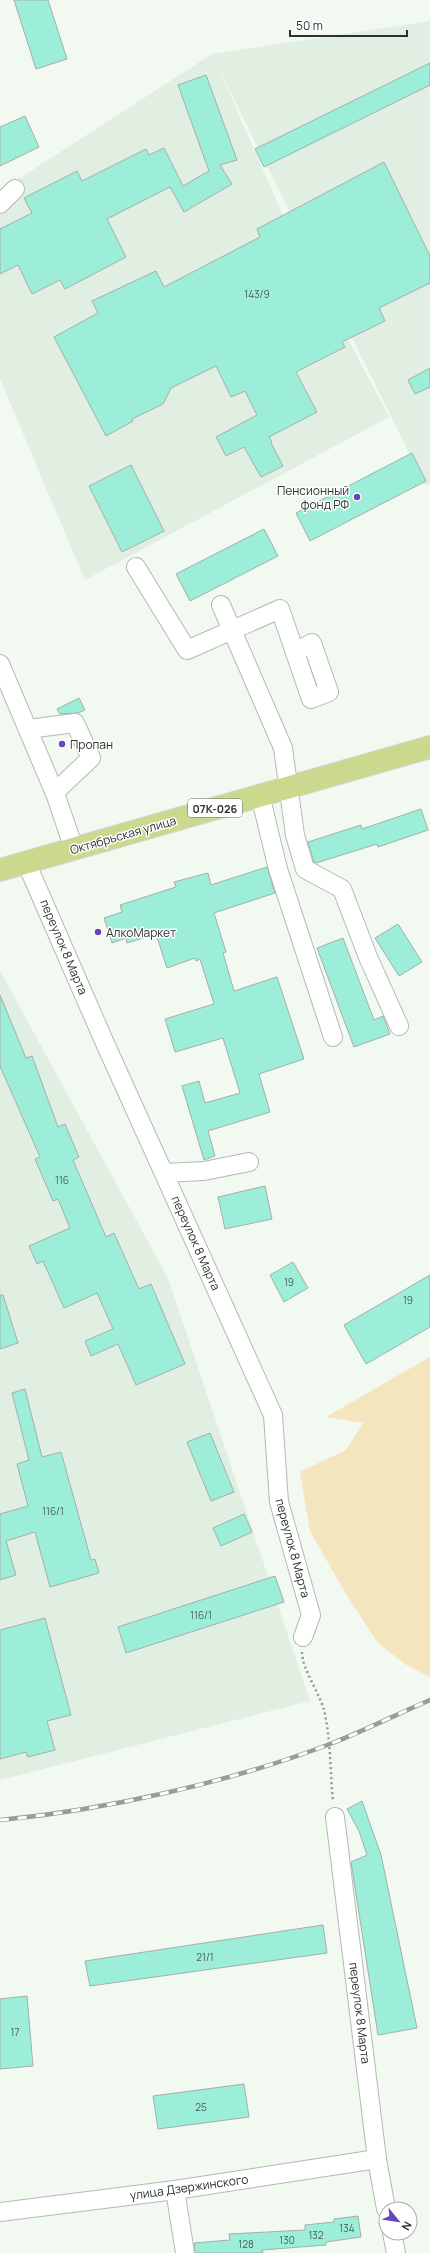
<svg xmlns="http://www.w3.org/2000/svg" width="430" height="2253" font-family="Manrope,sans-serif">
<style>
.built{fill:#e1efe2}
.green{fill:#f4e5bf}
.building{fill:#9ceed9;stroke:#a3afab}
.lines{fill:none;stroke-linecap:round;stroke-linejoin:round}
.minor-casing{stroke:#b2bab2;stroke-width:20}
.major-casing{stroke:#d5d6d5;stroke-width:24}
.path{stroke:#929892;stroke-width:2.5;stroke-dasharray:2 3;stroke-linecap:butt}
.minor{stroke:#fff;stroke-width:18}
.major{stroke:#cbd98e;stroke-width:22}
.rail-casing{stroke:#979d97;stroke-width:4.5}
.rail{stroke:#fff;stroke-width:3;stroke-dasharray:9;stroke-linecap:butt}
.poi-dot{fill:#6845bd;stroke:#fff;stroke-width:1.5}
.labels{text-anchor:middle;dominant-baseline:central;stroke-width:3;stroke-linejoin:round;paint-order:stroke}
.number-label{font-size:10px;fill:#496059}
.shield{fill:#fff;stroke:#6c6f6d;stroke-width:1}
.shield-label{font-size:11px;font-weight:bold;fill:#2d312e}
.poi-label{font-size:12px;fill:#2d312e;stroke:#fff;text-anchor:start}
.street-label{font-size:12px;fill:#2d312e;stroke:#fff}
</style>
<rect width="100%" height="100%" fill="#f1f9f1"/>
<!-- built -->
<g class="built">
<path d="M430,21V483L425,485L217,65L285,220L389,417L85,580L0,379V191L212,54Z"/>
<path d="M0,971L168,1278L310,1701L0,1780Z"/>
</g>
<!-- green -->
<path class="green" d="M430,1357V1677L405,1664L378,1643L346,1594L310,1531L300,1472L346,1450L363,1423L326,1417Z"/>
<!-- building -->
<g class="building">
<path d="M14,0H48L67,59L36,69Z"/>
<path d="M430,63V85L264,167L255,149Z"/>
<path d="M206,75L237,160L220,165L232,184L184,212L170,187L107,219L126,257L65,289L60,280L32,294L18,265L0,274V229L32,213L24,198L77,171L82,181L146,149L149,155L164,148L183,186L209,171L178,85Z"/>
<path d="M25,116L39,147L0,166V127Z"/>
<path d="M384,162L430,256V283L379,308L385,321L342,342L345,347L296,372L317,412L269,437L272,442L271,443L283,466L261,477L244,447L226,456L216,437L257,415L245,391L231,397L216,366L171,388L163,404L132,419L133,421L106,436L54,337L98,313L92,301L156,271L164,287L260,237L257,229Z"/>
<path d="M430,368V387L415,394L408,380Z"/>
<path d="M412,453L426,481L310,541L296,513Z"/>
<path d="M131,465L164,531L122,552L89,486Z"/>
<path d="M264,529L278,556L190,601L176,574Z"/>
<path d="M79,698L85,710L78,713L60,714L57,709Z"/>
<path d="M421,809L428,830L378,847L377,844L316,863L314,862L308,842L361,825L362,829Z"/>
<path d="M267,867L275,893L214,913L226,952L223,953L234,991L277,977L304,1059L259,1074L270,1112L208,1131L215,1156L204,1160L182,1086L199,1081L205,1103L240,1093L223,1038L175,1052L165,1019L214,1004L200,959L196,961L195,958L167,968L156,934L127,943L126,938L112,943L104,918L122,912L120,905L176,887L174,882L208,873L211,885Z"/>
<path d="M398,924L422,962L399,976L375,938Z"/>
<path d="M343,938L374,1020L383,1016L390,1034L354,1047L317,948Z"/>
<path d="M0,995L26,1058L32,1056L58,1127L65,1124L79,1157L73,1160L106,1237L114,1233L139,1289L151,1284L185,1364L136,1385L118,1344L91,1356L85,1341L113,1329L97,1293L64,1308L43,1261L37,1264L29,1246L70,1228L58,1199L53,1201L35,1159L40,1157L0,1066Z"/>
<path d="M265,1186L272,1219L225,1229L218,1197Z"/>
<path d="M293,1262L308,1288L284,1302L270,1275Z"/>
<path d="M430,1275V1327L366,1364L344,1325Z"/>
<path d="M0,1295H3L18,1343L0,1349Z"/>
<path d="M25,1389L42,1457L61,1452L91,1560L95,1559L99,1573L50,1587L35,1532L6,1541L16,1575L0,1580V1514L28,1506L17,1464L29,1460L12,1393Z"/>
<path d="M210,1433L234,1492L211,1501L187,1442Z"/>
<path d="M244,1514L252,1532L221,1546L213,1528Z"/>
<path d="M275,1576L284,1602L126,1653L118,1627Z"/>
<path d="M45,1618L71,1715L47,1721L55,1750L28,1757L26,1752L0,1759V1630Z"/>
<path d="M362,1801L381,1855L417,2028L378,2035L351,1862L367,1855L359,1831L347,1809Z"/>
<path d="M323,1925L327,1953L90,1986L85,1961Z"/>
<path d="M27,1996L33,2066L0,2069V1999Z"/>
<path d="M244,2084L249,2117L158,2129L153,2096Z"/>
<path d="M358,2216L361,2237L326,2242V2245L262,2250L263,2253H195L194,2243L230,2240L229,2234L305,2230V2225L334,2222V2219Z"/>
</g>
<g class="lines">
<defs>
<g id="minor">
<path d="M0,204L15,189"/>
<path d="M136,567L187,650L280,609L311,699L329,692L312,643L295,652"/>
<path d="M221,605L283,748L295,835L305,869L342,889L368,957L399,1026"/>
<path d="M0,664L56,796L74,849"/>
<path d="M28,729L75,723L91,758L55,792"/>
<path d="M260,795L278,869L333,1037"/>
<path d="M26,862L104,1041L273,1415L279,1502L311,1615L303,1637"/>
<path d="M164,1173L204,1171L249,1162"/>
<path d="M335,1817L377,2159L386,2209"/>
<path d="M175,2190L185,2253"/>
<path d="M0,2212L175,2190L377,2159"/>
<path d="M392,2233L396,2253"/>
</g>
<path id="major" d="M0,870L430,747"/>
</defs>
<!-- minor casing -->
<use href="#minor" class="minor-casing"/>
<!-- major casing -->
<use href="#major" class="major-casing"/>
<!-- path -->
<path class="path" d="M302,1652C302,1669 319,1692 324,1710C331,1740 330,1771 333,1802"/>
<!-- minor -->
<use href="#minor" class="minor"/>
<!-- major -->
<use href="#major" class="major"/>
<defs>
<path id="rail" d="M0,1820C106,1810 231,1782 330,1744C364,1731 397,1714 430,1700"/>
</defs>
<!-- rail casing -->
<use href="#rail" class="rail-casing"/>
<!-- rail -->
<use href="#rail" class="rail"/>
</g>
<!-- markers -->
<g class="poi-dot">
<circle cx="357" cy="497" r="4"/>
<circle cx="62" cy="744" r="4"/>
<circle cx="98" cy="932" r="4"/>
</g>
<g class="labels">
<!-- number labels -->
<g class="number-label">
<text x="257" y="294">143/9</text>
<text x="62" y="1180">116</text>
<text x="289" y="1282">19</text>
<text x="408" y="1300">19</text>
<text x="53" y="1511">116/1</text>
<text x="201" y="1615">116/1</text>
<text x="205" y="1957">21/1</text>
<text x="15" y="2032">17</text>
<text x="201" y="2107">25</text>
<text x="347" y="2228">134</text>
<text x="316" y="2235">132</text>
<text x="287" y="2240">130</text>
<text x="246" y="2244">128</text>
</g>
<!-- shield labels -->
<rect class="shield" x="188" y="799" width="54" height="18" rx="3"/>
<g class="shield-label">
<text x="215" y="808">07К-026</text>
</g>
<!-- poi labels -->
<g class="poi-label">
<text x="349" y="490" text-anchor="end">Пенсионный<tspan x="349" dy="14">фонд РФ</tspan></text>
<text x="70" y="744">Пропан</text>
<text x="106" y="932">АлкоМаркет</text>
</g>
<!-- street labels -->
<g class="street-label">
<text transform="translate(123 835) rotate(-16)">Октябрьская улица</text>
<text transform="translate(64 947) rotate(67)">переулок 8 Марта</text>
<text transform="translate(196 1243) rotate(66)">переулок 8 Марта</text>
<text transform="translate(293 1548) rotate(75)">переулок 8 Марта</text>
<text transform="translate(360 2013) rotate(83)">переулок 8 Марта</text>
<text transform="translate(189 2187) rotate(-8)">улица Дзержинского</text>
</g>
</g>
<!-- north arrow -->
<g transform="translate(398 2221) rotate(120)"><circle r="19" fill="#ffffff" stroke="#abadab"/>
<path d="M0-3L7 15L0 10L-7 15Z" fill="#6845bd"/>
<text y="-6" font-size="11" font-weight="bold" text-anchor="middle" fill="#2d312e">N</text>
</g>
<!-- scale -->
<path d="M290 30v6h117v-6" fill="none" stroke="#2d312e" stroke-width="2"/>
<text x="296" y="30" font-size="12" fill="#2d312e" stroke="#ffffff" stroke-width="3" paint-order="stroke">50 m</text>
</svg>
